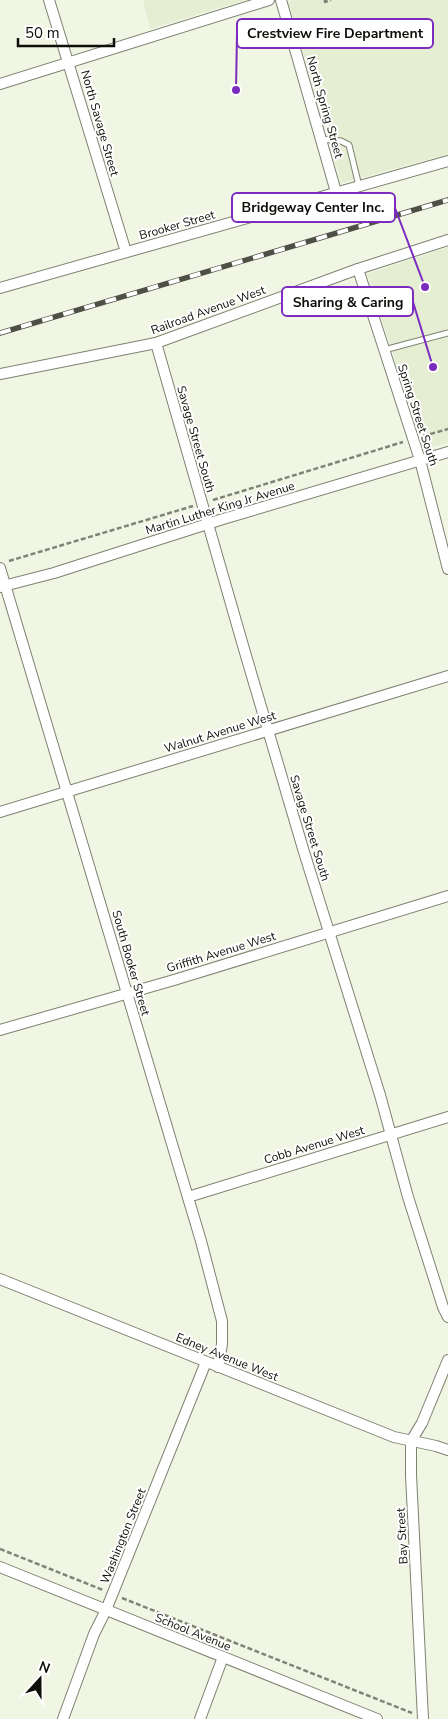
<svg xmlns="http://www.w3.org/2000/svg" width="448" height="1719" font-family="'Nunito Sans',sans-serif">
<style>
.built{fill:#e5eed3}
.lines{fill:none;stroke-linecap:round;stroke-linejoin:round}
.service-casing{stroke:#7d8271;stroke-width:7}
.minor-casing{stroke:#7d8271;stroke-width:12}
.path{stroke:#808477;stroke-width:2.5;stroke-dasharray:5 2.5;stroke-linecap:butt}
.service{stroke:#fff;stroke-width:5}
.minor{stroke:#fff;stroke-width:10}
.rail-casing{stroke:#4e5046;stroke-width:5.5}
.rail{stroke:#fff;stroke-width:4;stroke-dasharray:11;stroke-linecap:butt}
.labels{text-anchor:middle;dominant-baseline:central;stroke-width:4;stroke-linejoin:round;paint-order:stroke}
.street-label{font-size:12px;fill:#0e0f09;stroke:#fff}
.leader{fill:none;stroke:#7b2cbf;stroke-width:2}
.callout-dot{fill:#7b2cbf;stroke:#fff;stroke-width:2}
.callout{fill:#fff;stroke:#7b2cbf;stroke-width:2}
.callout-label{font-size:14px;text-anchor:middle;font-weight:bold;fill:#0e0f09}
</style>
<rect width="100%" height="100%" fill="#f0f6e3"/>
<!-- built -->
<g class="built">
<path d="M143,0H245L150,29Z"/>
<path d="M293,0H448V154L341,183L288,1Z"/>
<path d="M448,247V443L424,449L367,274Z"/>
</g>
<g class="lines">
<defs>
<g id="service">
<path d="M321,139L341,141L349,145L359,186"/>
<path d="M384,350L448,333"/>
</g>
<g id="minor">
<path d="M49,0L126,252"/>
<path d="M281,0L336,192"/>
<path d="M0,84L269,0"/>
<path d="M358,269L420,460L448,569"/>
<path d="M0,288L448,161"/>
<path d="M156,343L244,649L304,852L380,1095L408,1197L443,1307L448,1317"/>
<path d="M0,374L156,343L358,269L448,240"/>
<path d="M0,568L201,1241L222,1321V1344L218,1367"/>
<path d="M0,587L54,573L223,519L448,452"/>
<path d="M0,812L448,676"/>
<path d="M0,1030L174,980L448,896"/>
<path d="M188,1197L448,1117"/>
<path d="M0,1279L394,1437L436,1446L448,1450"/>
<path d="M0,1567L377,1719"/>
<path d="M63,1719L94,1634L106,1610L206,1362"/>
<path d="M200,1719L223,1657"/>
<path d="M423,1719L411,1475V1441L422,1423L448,1360"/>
</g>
</defs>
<!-- service casing -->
<use href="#service" class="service-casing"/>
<!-- minor casing -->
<use href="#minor" class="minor-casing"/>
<!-- path -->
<g class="path">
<path d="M325,0V2L331,0"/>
<path d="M423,436L448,429"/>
<path d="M213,500L403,442"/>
<path d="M9,561L193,506"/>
<path d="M0,1549L103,1590"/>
<path d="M122,1598L412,1713"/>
</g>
<!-- service -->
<use href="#service" class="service"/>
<!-- minor -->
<use href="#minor" class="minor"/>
<defs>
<path id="rail" d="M0,333L448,200"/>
</defs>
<!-- rail casing -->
<use href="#rail" class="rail-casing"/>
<!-- rail -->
<use href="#rail" class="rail"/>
</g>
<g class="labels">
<!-- street labels -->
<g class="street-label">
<text transform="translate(325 107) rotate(74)">North Spring Street</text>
<text transform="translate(100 123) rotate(74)">North Savage Street</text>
<text transform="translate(177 225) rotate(-16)">Brooker Street</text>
<text transform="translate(208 310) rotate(-20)">Railroad Avenue West</text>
<text transform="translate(418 415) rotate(72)">Spring Street South</text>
<text transform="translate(196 439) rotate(74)">Savage Street South</text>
<text transform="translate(220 508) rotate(-17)">Martin Luther King Jr Avenue</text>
<text transform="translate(220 732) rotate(-17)">Walnut Avenue West</text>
<text transform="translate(310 828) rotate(73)">Savage Street South</text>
<text transform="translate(221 952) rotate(-17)">Griffith Avenue West</text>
<text transform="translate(131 963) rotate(74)">South Booker Street</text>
<text transform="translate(314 1145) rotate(-17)">Cobb Avenue West</text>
<text transform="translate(227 1357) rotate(22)">Edney Avenue West</text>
<text transform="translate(123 1536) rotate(-68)">Washington Street</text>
<text transform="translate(402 1536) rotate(-93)">Bay Street</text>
<text transform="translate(193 1632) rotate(22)">School Avenue</text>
</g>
</g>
<!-- callouts -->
<path class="leader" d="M236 90L237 33M425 287L395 208M433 367L413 302"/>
<g class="callout-dot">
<circle cx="236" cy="90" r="5"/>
<circle cx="425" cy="287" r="5"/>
<circle cx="433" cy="367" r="5"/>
</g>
<g class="callout">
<rect x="237" y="19" width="196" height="29" rx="5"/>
<rect x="232" y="193" width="163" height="29" rx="5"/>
<rect x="282" y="287" width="131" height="29" rx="5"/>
</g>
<g class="callout-label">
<text x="335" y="38">Crestview Fire Department</text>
<text x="313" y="212">Bridgeway Center Inc.</text>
<text x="348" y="307">Sharing &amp; Caring</text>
</g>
<!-- north arrow -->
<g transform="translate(40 1679) rotate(21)" stroke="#ffffff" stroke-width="4" paint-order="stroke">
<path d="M0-4L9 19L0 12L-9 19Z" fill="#0e0f09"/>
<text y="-8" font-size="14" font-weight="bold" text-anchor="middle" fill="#0e0f09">N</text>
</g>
<!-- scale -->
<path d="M18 38v8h96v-8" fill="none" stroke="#0e0f09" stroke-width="2.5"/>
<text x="25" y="38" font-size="15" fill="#0e0f09" stroke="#ffffff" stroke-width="4" paint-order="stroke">50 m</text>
</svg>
